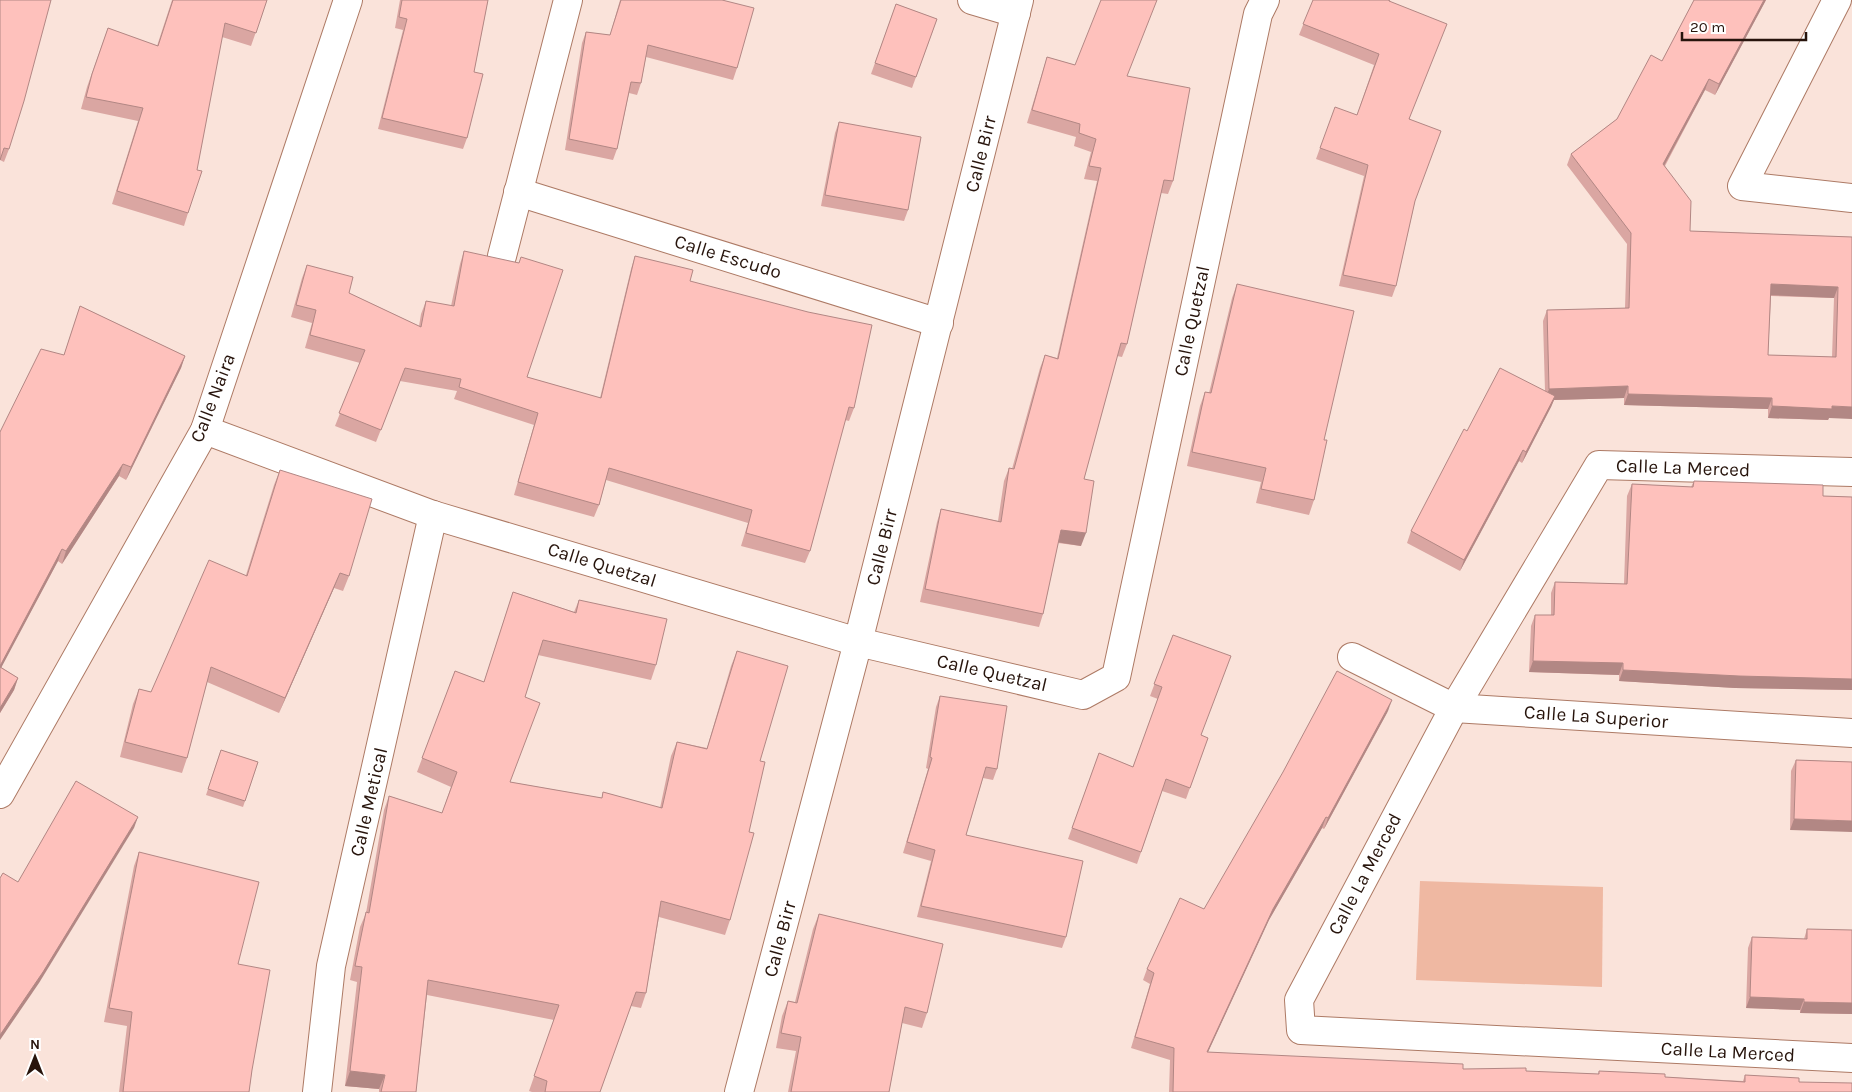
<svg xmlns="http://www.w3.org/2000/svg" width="1852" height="1092" font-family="Karla,sans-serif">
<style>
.green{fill:#efb8a2}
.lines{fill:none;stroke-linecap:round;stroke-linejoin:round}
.minor-casing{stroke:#ad7a65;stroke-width:30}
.minor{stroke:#fff;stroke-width:28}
.wall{fill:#daa6a2;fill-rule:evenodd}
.shaded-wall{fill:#b28784}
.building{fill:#fec1bc;stroke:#b28784;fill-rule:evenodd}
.labels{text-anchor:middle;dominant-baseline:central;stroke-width:5;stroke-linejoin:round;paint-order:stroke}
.street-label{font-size:19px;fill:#27140c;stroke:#fff}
</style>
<rect width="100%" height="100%" fill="#fae3da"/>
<!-- green -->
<path class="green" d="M1420,881L1603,887L1602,987L1416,980Z"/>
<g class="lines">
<defs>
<g id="minor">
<path d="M972,0L1016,13"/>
<path d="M1837,0L1742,186L1852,198"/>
<path d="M518,192L939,323"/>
<path d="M502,256L568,0"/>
<path d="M205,430L433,515L858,642L1083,695L1116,677L1258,14L1265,0"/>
<path d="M1852,472L1599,465L1454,708L1299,1000L1301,1030L1852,1058"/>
<path d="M1352,657L1454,708L1852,733"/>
<path d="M0,794L205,430L348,0"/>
<path d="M317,1092L331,966L433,515"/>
<path d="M739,1092L858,642L1019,0"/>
</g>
</defs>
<!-- minor casing -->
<use href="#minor" class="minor-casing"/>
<!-- minor -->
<use href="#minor" class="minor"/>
</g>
<!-- wall -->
<g class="wall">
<path d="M0,0L9,149L4,162L0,160Z"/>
<path d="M172,0H267L251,46L222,37L188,213L184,226L112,204L138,121L81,109L87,87L108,28L157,46Z"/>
<path d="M400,0H488L474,72L467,138L463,149L378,129L403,30L395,28Z"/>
<path d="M620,0H722L737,68L733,80L646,57L641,83L637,95L629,93L617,149L613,160L565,150L582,43L586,32L610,35Z"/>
<path d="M1313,0H1390L1410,119L1415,201L1396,286L1392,297L1339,286L1364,176L1316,159L1320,148L1357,115L1374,65L1299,35Z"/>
<path d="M1694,0H1766L1715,95L1705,90L1665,166L1690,231L1852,237L1829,418L1828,420L1768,418V409L1624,405V398L1554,400L1551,407L1522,463L1519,461L1460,571L1407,543L1411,531L1467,431L1545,391L1543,321L1547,310L1625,308L1627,244L1567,165L1571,154L1617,119L1662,61ZM1771,296L1834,298L1832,357L1768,355Z"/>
<path d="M896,4L937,19L912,88L871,74Z"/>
<path d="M1047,57L1075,65L1127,76L1173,181L1168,194L1161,193L1127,344L1122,357L1117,356L1084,479L1081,546L1058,543L1043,614L1039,627L920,602L937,522L941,509L998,521L1004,481L1009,468L1012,469L1040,368L1045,355L1057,358L1097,181L1084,179L1091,152L1074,146L1076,137L1027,123L1043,70Z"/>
<path d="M839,122L908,210L904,221L821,206L835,133Z"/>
<path d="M464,251L527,377L600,398L631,269L635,256L690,281L854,408L849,421L845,420L810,551L805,563L741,546L748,523L606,480L599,505L594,517L514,495L534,425L454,399L457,391L400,381L376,442L335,426L360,363L305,348L312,323L291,317L302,278L307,265L349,293L419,326L421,314L426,301L451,306L460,264Z"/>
<path d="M1237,284L1324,440L1314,500L1309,515L1256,503L1261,482L1187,466L1200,406L1205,392L1209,393L1232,298Z"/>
<path d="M80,306L185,356L181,368L126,480L119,476L62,564L58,561L1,667L18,678L14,690L0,713V432L64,355Z"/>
<path d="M280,470L349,576L343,591L334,588L279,713L207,682L187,758L182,773L120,757L133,704L139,689L151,692L246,575L274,485Z"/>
<path d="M1694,481L1823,496L1852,497V690L1735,688L1619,681V675L1529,672L1531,626L1535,615H1551V593L1555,582L1624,584L1627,496L1632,484L1691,487Z"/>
<path d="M513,592L574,612L579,600L656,665L651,680L538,655L525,697L510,782L602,798L603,792L660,808L671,756L677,742L707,748L731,666L737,651L760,761L749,832L730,920L725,935L659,917L646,993L641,1008L631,1006L600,1092H532L529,1091L554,1020L427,995L416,1092H379V1089L345,1086L357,982L350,980L360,927L366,913L384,810L389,796L442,813L451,787L417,772L455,671L484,682Z"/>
<path d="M1173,635L1201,735L1208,738L1186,799L1162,791L1137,864L1068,839L1099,753L1133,767L1158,699L1150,696Z"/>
<path d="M940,696L997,769L993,780L983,778L966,835L1066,937L1062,948L917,917L931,861L903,853L928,769L926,768L936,707Z"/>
<path d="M1388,711L1324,829L1322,828L1269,920L1208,1052L1463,1069L1598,1074L1599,1071L1665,1077L1743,1081L1745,1075L1799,1082L1852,1092H1169L1170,1060L1131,1048L1150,984L1143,980L1147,969L1204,909Z"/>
<path d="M221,750L258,762L243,807L206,795Z"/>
<path d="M1796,760L1852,762L1790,830L1791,771Z"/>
<path d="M139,852L238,964L252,1070L249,1092H119L127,1026L104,1022L134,866Z"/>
<path d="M819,914L927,1013L922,1028L902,1023L889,1092H788L796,1051L776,1048L782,1016L788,1001L795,1002L813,929Z"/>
<path d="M1807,929L1852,930V1014L1800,1013V1010L1746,1008L1748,948L1752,937L1804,939Z"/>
</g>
<!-- shaded-wall -->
<g class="shaded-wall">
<path d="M1764,0H1766L1715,95L1719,84Z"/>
<path d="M1709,79L1705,90L1659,175L1663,164Z"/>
<path d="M1771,284L1838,287L1834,298L1767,295Z"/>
<path d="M185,356L181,368L126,480L131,467Z"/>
<path d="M1628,386L1624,398L1554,400L1551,407L1522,463L1549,389Z"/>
<path d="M1628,394L1772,398L1768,409L1624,405Z"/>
<path d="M1772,406H1832L1852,407V419L1829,418L1828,420L1768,418Z"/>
<path d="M1523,450L1519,461L1460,571L1464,560Z"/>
<path d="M123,464L119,476L62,564L66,551Z"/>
<path d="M1061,530L1086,533L1081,546L1056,542Z"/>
<path d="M62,549L58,561L0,670V666Z"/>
<path d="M340,573L334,588L279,713L285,698Z"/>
<path d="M1533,661L1623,663L1619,675L1529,672Z"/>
<path d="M1623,670L1852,679V690L1735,688L1619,681Z"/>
<path d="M18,678L14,690L0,713V708Z"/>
<path d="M1392,700L1388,711L1324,829L1328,818Z"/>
<path d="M138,817L134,828L39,983L0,1040V1035Z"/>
<path d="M1326,817L1322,828L1269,920L1203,1063L1207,1052L1273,909Z"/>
<path d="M1794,819L1852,821V832L1790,830Z"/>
<path d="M1750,997L1804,999L1800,1010L1746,1008Z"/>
<path d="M1804,1002L1852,1003V1014L1800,1013Z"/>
<path d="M350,1071L385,1075L379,1089L345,1086Z"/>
</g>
<!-- building -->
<g class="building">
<path d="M0,0H51L24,101L9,149L4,148L0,160Z"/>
<path d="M173,0H267L256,33L225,23L197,170L202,171L188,213L117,191L143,108L86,97L92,74L108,28L158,46Z"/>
<path d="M402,0H488L474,72L483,74L467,138L382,118L407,19L399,17Z"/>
<path d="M621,0H722L754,8L737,68L648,45L641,83L631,82L617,149L569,139L586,32L610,35Z"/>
<path d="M1101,0H1157L1127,76L1190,88L1173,181L1164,180L1127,344L1121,343L1084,479L1094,481L1086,533L1061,530L1043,614L925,589L941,509L1001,522L1009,468L1014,469L1045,355L1058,359L1101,168L1089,166L1096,139L1079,133L1080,124L1032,110L1047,57L1075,65Z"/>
<path d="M1313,0H1389V1L1447,24L1409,119L1441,131L1415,201L1396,286L1343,275L1368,165L1320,148L1335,107L1357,115L1379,54L1303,24Z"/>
<path d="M1694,0H1764L1719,84L1709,79L1663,164L1691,201L1690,231L1852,237V407L1832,406V409L1772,406V398L1628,394V386L1549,389L1547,310L1629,308L1631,233L1571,154L1617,119L1651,55L1662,61ZM1771,284L1838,287L1836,357L1768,355Z"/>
<path d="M896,4L937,19L916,77L875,63Z"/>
<path d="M839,122L921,137L908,210L825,195Z"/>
<path d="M464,251L519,263L521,257L563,270L527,377L601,398L635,256L693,270L690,281L808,312L872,325L854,408L849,407L810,551L746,533L752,510L609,468L599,505L518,482L538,413L459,387L461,379L405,368L381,430L339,413L365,350L310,335L316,310L296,305L307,265L353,277L349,293L421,327L426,301L454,306Z"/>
<path d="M1237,284L1354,311L1324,440H1327L1314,500L1261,489L1266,468L1192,452L1205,392L1211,393Z"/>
<path d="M80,306L185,356L131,467L123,464L66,551L62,549L0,666V432L41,349L64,355Z"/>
<path d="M1500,368L1555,396L1526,452L1523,450L1464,560L1411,531L1464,429L1467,431Z"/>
<path d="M280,470L372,499L349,576L340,573L285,698L211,667L187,758L125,742L139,689L151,692L209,560L247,576Z"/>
<path d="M1694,481L1823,485V496L1852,497V679L1739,676L1623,670V663L1533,661L1535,615H1554L1555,582L1627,584L1632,484L1693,487Z"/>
<path d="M513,592L576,613L579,600L667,619L656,665L543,640L525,697L540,703L510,782L602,798L603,792L662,808L677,742L707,749L737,651L788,666L760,761L765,762L749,832L754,833L730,920L661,901L646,993L636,992L600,1092H545L547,1081L534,1076L559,1005L428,980L416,1092H381L385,1075L350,1071L362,967L355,966L366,912L369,913L389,796L442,813L457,772L422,758L455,671L484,682Z"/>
<path d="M1173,635L1231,656L1201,735L1208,738L1190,788L1166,779L1141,852L1072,828L1099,753L1133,767L1162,687L1154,684Z"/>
<path d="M0,667L18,678L0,708Z"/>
<path d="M1337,671L1392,700L1328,818L1326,817L1273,909L1207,1052L1463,1064V1069L1526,1068V1071L1599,1074V1071L1665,1074V1077L1745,1082V1075L1799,1078V1082L1852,1083V1092H1173L1174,1048L1135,1037L1154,973L1147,969L1180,898L1204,909L1283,772Z"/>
<path d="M940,696L1007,706L997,769L986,767L966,835L1083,861L1066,937L921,906L935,850L907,842L932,758L930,757Z"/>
<path d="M221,750L258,762L245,801L208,789Z"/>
<path d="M1796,760L1852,762V821L1794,819Z"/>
<path d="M76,781L138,817L43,972L0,1035V878L3,873L18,882Z"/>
<path d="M139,852L259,882L238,964L270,970L252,1070L249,1092H123L132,1012L109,1008Z"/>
<path d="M819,914L943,944L927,1013L905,1007L889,1092H791L801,1037L781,1033L788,1001L797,1003Z"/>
<path d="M1807,929L1852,930V1003L1804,1002V999L1750,997L1752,937L1807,939Z"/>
</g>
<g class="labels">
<!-- street labels -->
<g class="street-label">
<text transform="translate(981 154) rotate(-76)">Calle Birr</text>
<text transform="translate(728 257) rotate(17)">Calle Escudo</text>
<text transform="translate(1192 321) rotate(-78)">Calle Quetzal</text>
<text transform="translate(213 398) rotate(-69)">Calle Naira</text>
<text transform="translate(1683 468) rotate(2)">Calle La Merced</text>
<text transform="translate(882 547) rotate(-76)">Calle Birr</text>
<text transform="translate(602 565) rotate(17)">Calle Quetzal</text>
<text transform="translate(992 673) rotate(13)">Calle Quetzal</text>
<text transform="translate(1596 717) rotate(4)">Calle La Superior</text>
<text transform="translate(369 802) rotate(-77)">Calle Metical</text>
<text transform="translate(1365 874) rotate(-62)">Calle La Merced</text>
<text transform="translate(780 939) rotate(-75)">Calle Birr</text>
<text transform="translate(1728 1052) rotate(3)">Calle La Merced</text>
</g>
</g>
<!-- north arrow -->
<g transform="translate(35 1057)" stroke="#ffffff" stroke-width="4" paint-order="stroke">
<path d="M0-4L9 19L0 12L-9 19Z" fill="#27140c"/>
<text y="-8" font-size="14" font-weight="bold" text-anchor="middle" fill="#27140c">N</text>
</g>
<!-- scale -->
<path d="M1682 32v8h124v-8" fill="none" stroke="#27140c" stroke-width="2.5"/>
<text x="1690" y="32" font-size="15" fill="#27140c" stroke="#ffffff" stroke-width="4" paint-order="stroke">20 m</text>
</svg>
